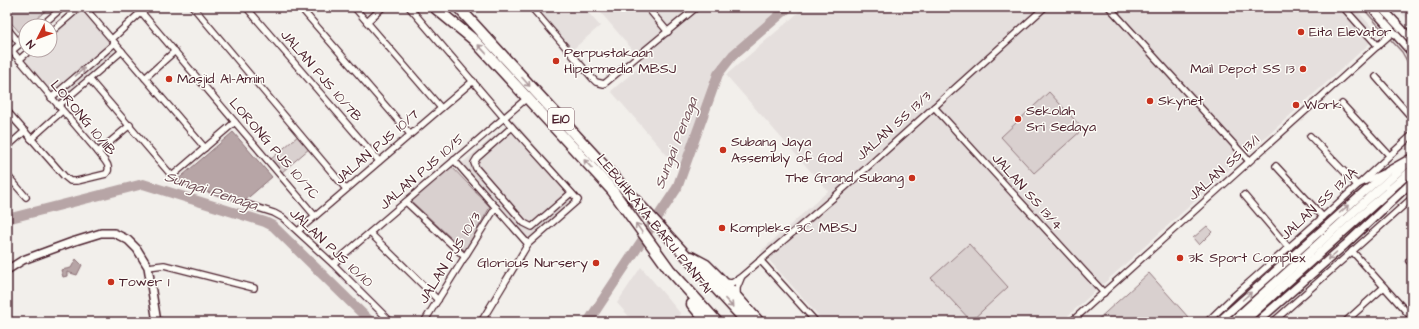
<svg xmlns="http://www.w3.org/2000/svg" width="1419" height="329" font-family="'Architects Daughter',sans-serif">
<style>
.built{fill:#e5dfdd}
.green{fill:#d9d0cf;stroke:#92787d}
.water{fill:#b7a5a6;stroke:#8b6f75}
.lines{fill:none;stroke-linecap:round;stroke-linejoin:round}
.stream{stroke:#8b6f75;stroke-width:1.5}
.river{stroke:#b7a5a6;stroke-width:10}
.street-casing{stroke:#4a1f2b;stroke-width:8}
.secondary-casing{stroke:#4a1f2b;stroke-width:10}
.primary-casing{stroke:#4a1f2b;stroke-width:11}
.highway-casing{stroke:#4a1f2b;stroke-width:13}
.street{stroke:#fdfcf7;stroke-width:5.5}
.secondary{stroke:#fdfcf7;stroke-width:7}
.primary{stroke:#fdfcf7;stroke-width:8}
.highway{stroke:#fdfcf7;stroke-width:10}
.oneway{stroke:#ac999b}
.poi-dot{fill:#c8321e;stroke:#fdfcf7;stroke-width:1.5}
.labels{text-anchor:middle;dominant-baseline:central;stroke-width:3;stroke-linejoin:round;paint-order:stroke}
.shield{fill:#fdfcf7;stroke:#806168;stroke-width:1}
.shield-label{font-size:13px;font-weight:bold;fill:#4a1f2b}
.poi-label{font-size:14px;fill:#4a1f2b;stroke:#fdfcf7;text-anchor:start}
.street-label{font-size:14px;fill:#4a1f2b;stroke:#fdfcf7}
.water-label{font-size:15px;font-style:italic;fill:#704e56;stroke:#fdfcf7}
</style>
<rect width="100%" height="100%" fill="#f2efeb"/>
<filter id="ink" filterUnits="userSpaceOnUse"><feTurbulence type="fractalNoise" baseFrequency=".025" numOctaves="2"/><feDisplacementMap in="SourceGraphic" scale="8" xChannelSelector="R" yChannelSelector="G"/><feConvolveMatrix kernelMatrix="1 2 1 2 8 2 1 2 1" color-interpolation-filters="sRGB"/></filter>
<g filter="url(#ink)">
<!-- built -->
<g class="built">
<path d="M73,7H81L118,49L56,102L16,57L26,48V50H50V27Z"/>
<path d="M534,7H583L600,26L571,51Z"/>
<path d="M596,7H783L729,54L712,75L679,169L611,91L644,63Z"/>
<path d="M805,7H1354L1379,35L1061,322H824L761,251L828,191L726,75Z"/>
<path d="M1396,7H1412V24Z"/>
<path d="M513,120L578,195L528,240L461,164Z"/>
<path d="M641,267L681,314L673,322H634L617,303Z"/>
</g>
<!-- green -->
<g class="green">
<path d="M7,7H50L28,26H26V28L20,33L7,18Z"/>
<path d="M1049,92L1083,129L1034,173L1001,137Z"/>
<path d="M299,135L310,148L281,173L270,160Z"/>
<path d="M451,166L490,207L465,251L410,200Z"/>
<path d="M1207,226L1212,232L1199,245L1193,238Z"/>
<path d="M969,244L1008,287L971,321L931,278Z"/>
<path d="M1149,273L1188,317L1182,322H1095Z"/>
</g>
<!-- water -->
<g class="water">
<path d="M233,132L272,177L242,203L175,182Z"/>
<path d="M76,259L82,265L77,275L67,272V276L63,277L61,270L71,268Z"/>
</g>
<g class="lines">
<!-- stream -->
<g class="stream">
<path d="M1362,7L1385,33"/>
<path d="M1391,40L1402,52L1412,70"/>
</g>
<!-- river -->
<g class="river">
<path d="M7,219L143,184L265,222L273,226L371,322"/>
<path d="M588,322L677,188L718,74L733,55L789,7"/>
</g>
<defs>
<g id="street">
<path d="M84,7L205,148"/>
<path d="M137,7L315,216"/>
<path d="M193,7L346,189"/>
<path d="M246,7L379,161"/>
<path d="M300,7L410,134"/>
<path d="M354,7L441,108"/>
<path d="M409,7L504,118L578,200L528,244L481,322"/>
<path d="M531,7L593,79L596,82L604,84L697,7"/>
<path d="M647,7L668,32"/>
<path d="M1109,7L1249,161"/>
<path d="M1343,7L1378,46"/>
<path d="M367,22L383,7"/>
<path d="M41,26L63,7"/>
<path d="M7,28L20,44"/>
<path d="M50,33L80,7"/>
<path d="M112,39L141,12"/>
<path d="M7,55L26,39"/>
<path d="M19,60L30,50"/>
<path d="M1376,77L1412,118"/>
<path d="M145,78L175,51"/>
<path d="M90,80L172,176L235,122"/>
<path d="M51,98L115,43"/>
<path d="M1342,104L1389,155"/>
<path d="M58,106L122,51"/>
<path d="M934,107L1104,293"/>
<path d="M7,111L64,176L70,181H77L106,174C113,167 103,159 98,152L12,51"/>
<path d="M512,127L477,158L474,163L476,168L524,223L532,227L571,193"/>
<path d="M1310,136L1357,185L1383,173"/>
<path d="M31,139L62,111"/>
<path d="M7,147L25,131"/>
<path d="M98,152L130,125"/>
<path d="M454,160L528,244"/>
<path d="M1276,166L1323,217"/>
<path d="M7,175L26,197"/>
<path d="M1244,195L1289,248"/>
<path d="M406,202L465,257"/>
<path d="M246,204L274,213L283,218L333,264L391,322"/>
<path d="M298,231L473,81"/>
<path d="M370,233L438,300"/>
<path d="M1352,251L1412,318"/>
<path d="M760,260L816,322"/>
<path d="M1409,261L1412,258"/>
<path d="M333,264L527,98"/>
<path d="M148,267L164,265L254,288"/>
<path d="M724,282L732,283L741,277L832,199L1045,7"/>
<path d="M737,296V288L741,278"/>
<path d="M424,322L496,207"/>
<path d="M1071,322L1393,32"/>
<path d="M1207,322L1235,295L1323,217L1412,135"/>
<path d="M1273,322L1412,198"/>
<path d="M1345,322L1384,287"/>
</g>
<g id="secondary">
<path d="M1371,7L1412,53"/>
<path d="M1381,7L1412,40"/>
<path d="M7,270L23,260L72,242L101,233H114L128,240L137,249L148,267L157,322"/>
<path d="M1218,322L1388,171L1409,159"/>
<path d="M1257,322L1345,245L1412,182"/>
</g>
<g id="primary">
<path d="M1232,322L1412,159"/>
<path d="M1243,322L1412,170"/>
</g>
<g id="highway">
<path d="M434,7L474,40L612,190L669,269L717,322"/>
<path d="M458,7L747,322"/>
<path d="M691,257L706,265L722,281L759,322"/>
<path d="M692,304L707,322"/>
</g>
</defs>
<!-- street casing -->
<use href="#street" class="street-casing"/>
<!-- secondary casing -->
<use href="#secondary" class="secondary-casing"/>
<!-- primary casing -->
<use href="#primary" class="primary-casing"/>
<!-- highway casing -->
<use href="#highway" class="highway-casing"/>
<!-- street -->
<use href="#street" class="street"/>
<!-- secondary -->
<use href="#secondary" class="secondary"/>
<!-- primary -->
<use href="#primary" class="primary"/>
<!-- highway -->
<use href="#highway" class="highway"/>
</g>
<!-- one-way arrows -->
<defs><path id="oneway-shaft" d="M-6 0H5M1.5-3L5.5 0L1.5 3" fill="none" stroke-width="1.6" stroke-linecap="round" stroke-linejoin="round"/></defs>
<g class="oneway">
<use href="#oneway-shaft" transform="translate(482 49) rotate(-133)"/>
<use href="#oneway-shaft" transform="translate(80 72) rotate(-41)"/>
<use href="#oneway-shaft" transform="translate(526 82) rotate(48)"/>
<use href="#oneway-shaft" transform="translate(588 164) rotate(-133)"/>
<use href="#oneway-shaft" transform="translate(1344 209) rotate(-42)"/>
<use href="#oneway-shaft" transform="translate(639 228) rotate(-125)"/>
<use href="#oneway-shaft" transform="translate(1332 256) rotate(139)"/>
<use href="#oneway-shaft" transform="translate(1247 296) rotate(-42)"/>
<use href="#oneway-shaft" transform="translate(729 303) rotate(47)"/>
</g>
</g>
<!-- markers -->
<g class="poi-dot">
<circle cx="1301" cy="32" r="4"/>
<circle cx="556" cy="61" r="4"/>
<circle cx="1303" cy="69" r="4"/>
<circle cx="169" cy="79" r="4"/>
<circle cx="1150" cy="101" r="4"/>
<circle cx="1296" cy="105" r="4"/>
<circle cx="1018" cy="119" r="4"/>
<circle cx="723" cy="150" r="4"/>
<circle cx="912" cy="178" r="4"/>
<circle cx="722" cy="228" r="4"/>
<circle cx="1180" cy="258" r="4"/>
<circle cx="596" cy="263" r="4"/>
<circle cx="111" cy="282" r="4"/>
</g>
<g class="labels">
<!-- shield labels -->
<rect class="shield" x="548" y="108" width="26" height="22" rx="3"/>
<g class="shield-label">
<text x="561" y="119">E10</text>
</g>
<!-- poi labels -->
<g class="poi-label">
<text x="1309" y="32">Eita Elevator</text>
<text x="564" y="53">Perpustakaan<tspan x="564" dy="16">Hipermedia MBSJ</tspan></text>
<text x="1295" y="69" text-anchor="end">Mail Depot SS 13</text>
<text x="177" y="79">Masjid Al-Amin</text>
<text x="1158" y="101">Skynet</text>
<text x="1304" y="105">Work</text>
<text x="1026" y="111">Sekolah<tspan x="1026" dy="16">Sri Sedaya</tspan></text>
<text x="731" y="142">Subang Jaya<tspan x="731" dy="16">Assembly of God</tspan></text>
<text x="904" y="178" text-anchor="end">The Grand Subang</text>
<text x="730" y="228">Kompleks 3C MBSJ</text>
<text x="1188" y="258">3K Sport Complex</text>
<text x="588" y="263" text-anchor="end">Glorious Nursery</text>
<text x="119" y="282">Tower 1</text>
</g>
<!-- street labels -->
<g class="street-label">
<text transform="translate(321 76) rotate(49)">JALAN PJS 10/7B</text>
<text transform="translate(83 118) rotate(50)">LORONG 10/11B</text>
<text transform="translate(894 126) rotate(-42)">JALAN SS 13/3</text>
<text transform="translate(377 147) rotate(-41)">JALAN PJS 10/7</text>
<text transform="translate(274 149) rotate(49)">LORONG PJS 10/7C</text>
<text transform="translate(1224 168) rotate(-42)">JALAN SS 13/1</text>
<text transform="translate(422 172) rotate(-41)">JALAN PJS 10/5</text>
<text transform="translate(1027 192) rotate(48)">JALAN SS 13/4</text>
<text transform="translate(1319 204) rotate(-43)">JALAN SS 13/1A</text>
<text transform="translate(654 224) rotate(51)">LEBUHRAYA BARU PANTAI</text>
<text transform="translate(331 248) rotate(43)">JALAN PJS 10/10</text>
<text transform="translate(450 258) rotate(-58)">JALAN PJS 10/3</text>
</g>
<!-- water labels -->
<g class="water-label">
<text transform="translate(676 143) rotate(-69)">Sungai Penaga</text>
<text transform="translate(211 191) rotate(18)">Sungai Penaga</text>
</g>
</g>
<!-- margin -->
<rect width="1419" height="329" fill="none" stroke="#fdfcf7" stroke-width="24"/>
<rect x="12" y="12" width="1395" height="305" fill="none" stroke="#4a1f2b" stroke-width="1.5" filter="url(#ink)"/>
<!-- north arrow -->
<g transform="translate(38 38) rotate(228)"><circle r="19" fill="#fdfcf7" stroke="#b5a4a5"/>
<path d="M0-3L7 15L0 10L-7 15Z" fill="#c8321e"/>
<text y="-6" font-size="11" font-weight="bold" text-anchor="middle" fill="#4a1f2b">N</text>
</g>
</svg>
